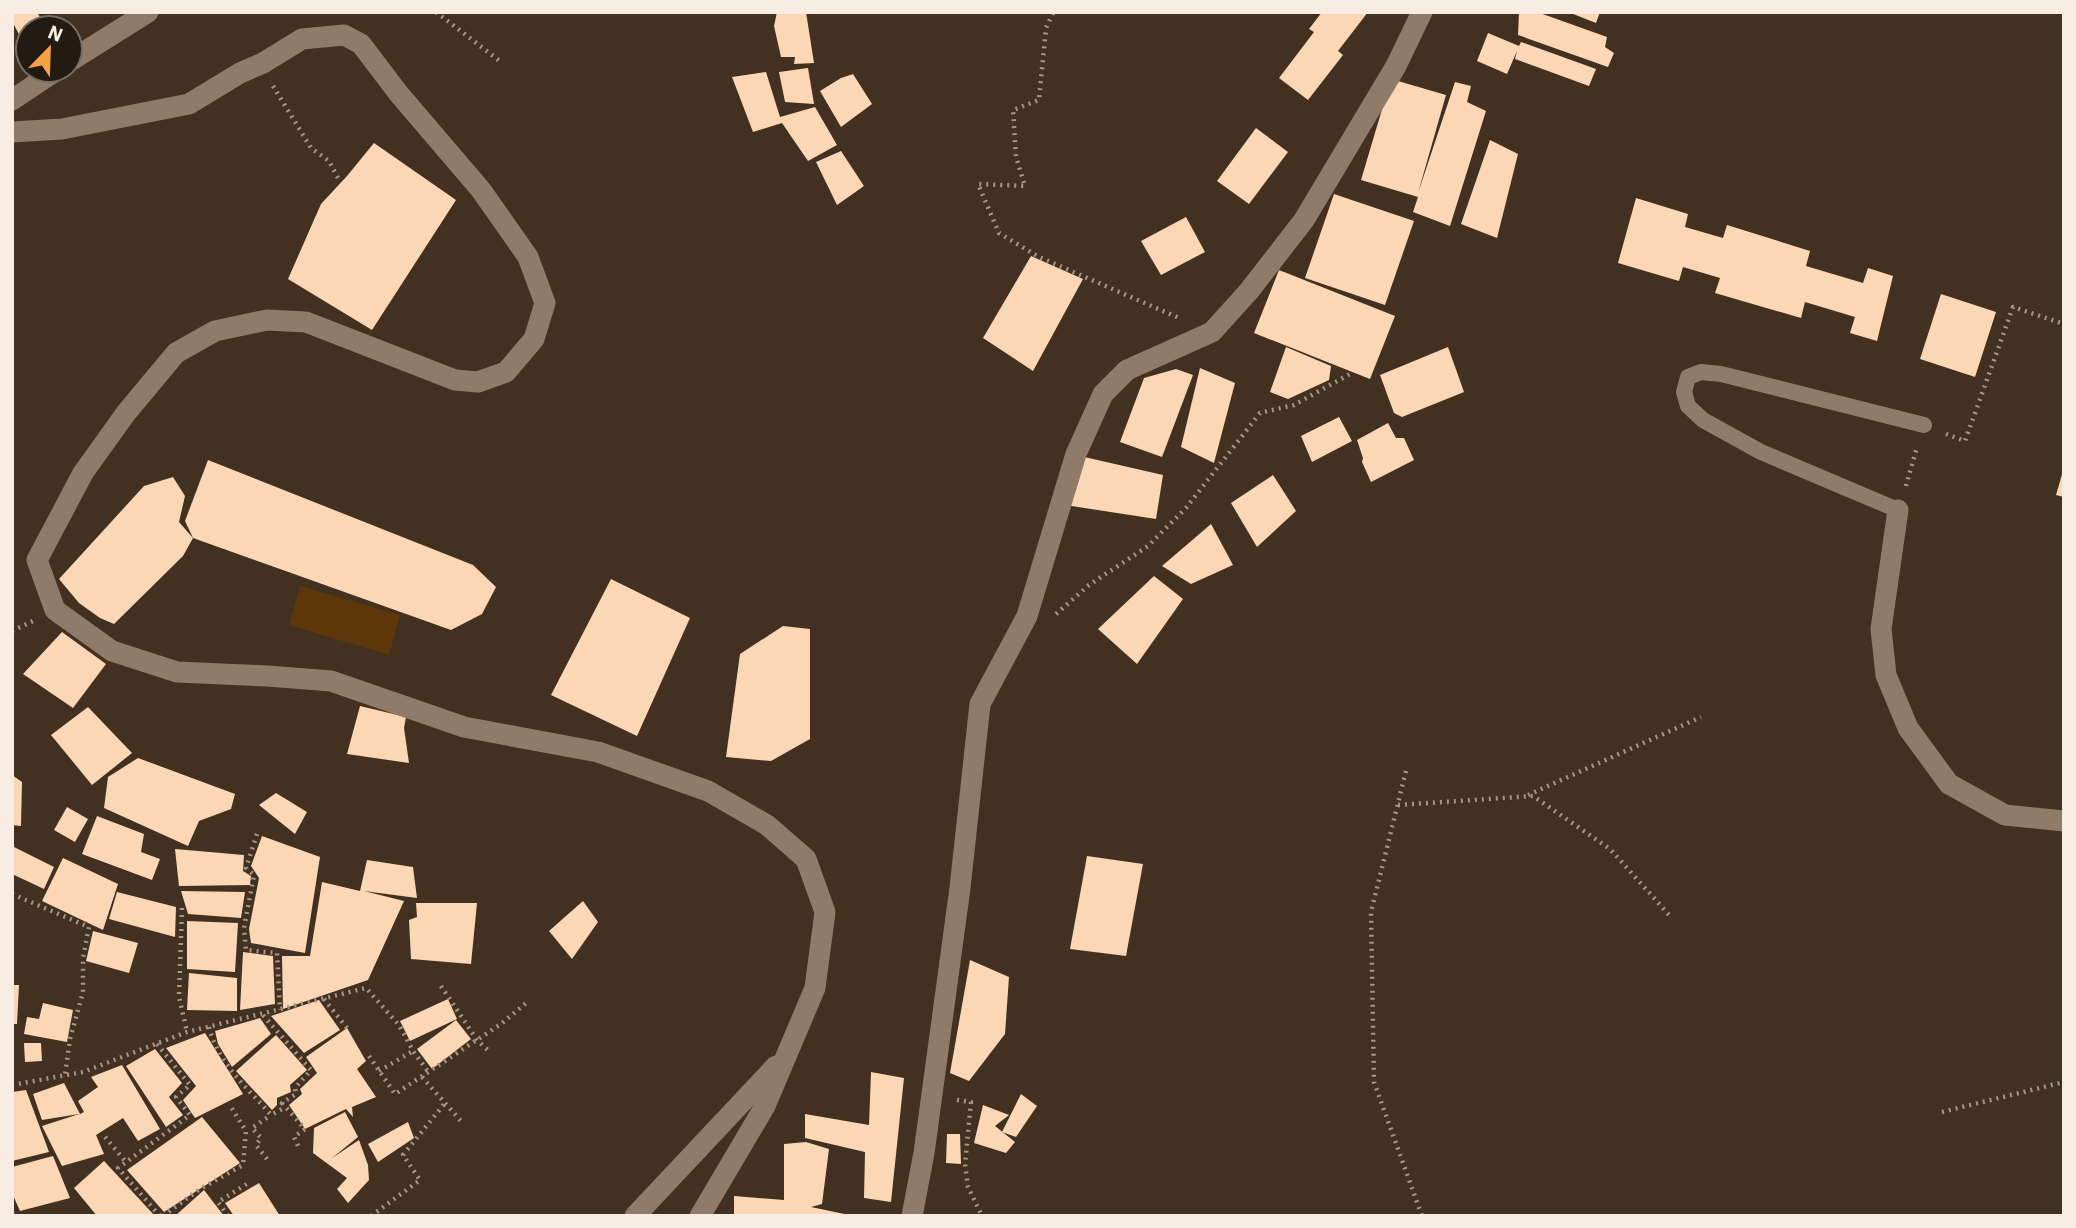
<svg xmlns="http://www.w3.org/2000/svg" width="2076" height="1228" font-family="'IBM Plex Sans',sans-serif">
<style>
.green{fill:#5d3709}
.building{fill:#fbd7b6}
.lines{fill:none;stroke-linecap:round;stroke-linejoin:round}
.path{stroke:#a49689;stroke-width:4.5;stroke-dasharray:2 5;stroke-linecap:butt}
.lane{stroke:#907b69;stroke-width:16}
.street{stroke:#907b69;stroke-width:21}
</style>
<rect width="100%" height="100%" fill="#423020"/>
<!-- green -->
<path class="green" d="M300,586L400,615L389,655L289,625Z"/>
<!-- building -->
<g class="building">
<path d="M12,12H37L46,28H28V39L23,42L12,21Z"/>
<path d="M777,12H806L814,63L794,64L795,57H781L774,26Z"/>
<path d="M1322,12H1368L1338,51L1343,55L1308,100L1279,78L1314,32L1309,29Z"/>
<path d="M1519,12H1537L1607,37L1605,47L1614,53L1608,67L1518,35Z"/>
<path d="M1568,12H1600L1596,23Z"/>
<path d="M1488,33L1519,46L1521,42L1596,69L1589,86L1515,59L1517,51L1507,74L1477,61Z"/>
<path d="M808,68L814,104L785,102L779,72Z"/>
<path d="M766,72L780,117L815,107L837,145L808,161L782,123L753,132L732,77Z"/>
<path d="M853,74L872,104L841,127L820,91L841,78Z"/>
<path d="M1391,79L1446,95L1418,193L1455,82L1471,86L1467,102L1486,111L1450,226L1413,212L1418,197L1361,180Z"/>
<path d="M1256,128L1288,152L1249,204L1217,181Z"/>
<path d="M1490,140L1518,154L1497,238L1461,224Z"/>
<path d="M374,143L456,200L372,330L288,279L321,204L347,176Z"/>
<path d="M841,151L864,186L837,205L816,162Z"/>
<path d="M1334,194L1414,221L1385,305L1305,278Z"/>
<path d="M1636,198L1688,214L1685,227L1723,238L1727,225L1810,251L1806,266L1863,283L1868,268L1893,276L1877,341L1850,333L1855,317L1805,302L1801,318L1715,293L1720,278L1683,267L1679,281L1618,263Z"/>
<path d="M1186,217L1205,252L1161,275L1141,241Z"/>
<path d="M1031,256L1083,279L1033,371L983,338Z"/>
<path d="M1279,270L1395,316L1370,379L1254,333Z"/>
<path d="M1941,294L1996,312L1975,377L1920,359Z"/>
<path d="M1286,347L1331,366L1329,380L1288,399L1270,392Z"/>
<path d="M1448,347L1464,392L1402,417L1394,413L1380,375Z"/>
<path d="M1200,368L1235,383L1214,463L1181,447Z"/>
<path d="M1176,369L1193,375L1162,457L1120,442L1144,378Z"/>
<path d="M1339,417L1352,441L1312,462L1301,436Z"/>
<path d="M1388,423L1396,438H1404L1414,460L1371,482L1362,462L1363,458L1357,440Z"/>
<path d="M1080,456L1163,475L1156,519L1065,505Z"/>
<path d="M208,460L473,565L496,587L482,614L451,630L193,538L185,521Z"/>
<path d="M2063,471H2064V497L2056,495Z"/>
<path d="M1273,475L1296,511L1257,547L1231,503Z"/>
<path d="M173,477L185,496L179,522L193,538L183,556L114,624L100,618L79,603L59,579L144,486Z"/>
<path d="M1211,524L1233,565L1191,584L1162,566Z"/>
<path d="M1154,576L1183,599L1137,664L1098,629Z"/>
<path d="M611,579L690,618L637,736L551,695Z"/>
<path d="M783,626L810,629V739L771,761L726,757L740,654Z"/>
<path d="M62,632L106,664L73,708L23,674Z"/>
<path d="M360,706L406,717L404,728L409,763L347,754Z"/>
<path d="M88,707L132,753L92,785L51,735Z"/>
<path d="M138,758L235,794L231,809L199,821L188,846L104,808L108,777Z"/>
<path d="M12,775L22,782L21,826L12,825Z"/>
<path d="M276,793L307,812L295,834L259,805Z"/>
<path d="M67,807L88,819L75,842L54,830Z"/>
<path d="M97,816L144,834L141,852L160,859L152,880L82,854Z"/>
<path d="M262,836L320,857L305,953L251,943L249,929L259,878L251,866Z"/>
<path d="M12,846L54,867L44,889L12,874Z"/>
<path d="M175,849L244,855L243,871L251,876L250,885L179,886Z"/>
<path d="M1087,856L1143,864L1126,956L1070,949Z"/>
<path d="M63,858L118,884L103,930L42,901Z"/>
<path d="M367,860L413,867L417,898L364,891L404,901L368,980L283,1009L282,956H310L322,882L360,891Z"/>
<path d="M181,891L245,892L241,918L188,914Z"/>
<path d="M117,892L176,907L175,937L109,919Z"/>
<path d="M583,901L598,922L572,959L549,931Z"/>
<path d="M416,903H477L471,964L411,959L409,920L417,917Z"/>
<path d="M187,921L238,923L235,972L187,969Z"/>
<path d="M93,931L138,943L129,973L86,961Z"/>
<path d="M243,952L273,956L275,1004L240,1010Z"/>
<path d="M970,960L1009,977L1005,1034L969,1081L950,1073Z"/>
<path d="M189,973L237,978V1011L187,1010Z"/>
<path d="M12,985H19L17,1024H12Z"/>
<path d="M448,999L457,1019L410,1041L400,1021Z"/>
<path d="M319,1000L340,1030L304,1053L271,1016Z"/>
<path d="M43,1003L73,1010L67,1042L24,1034L27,1017L39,1019Z"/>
<path d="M260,1018L271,1034L232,1067L218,1044L215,1031Z"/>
<path d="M456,1020L471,1039L432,1069L417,1049Z"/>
<path d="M347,1028L366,1061L357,1069L376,1097L352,1107L353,1117L346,1109L305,1129L289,1105L302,1094L300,1089L317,1073L306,1057Z"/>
<path d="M205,1033L243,1094L195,1118L183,1100L196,1086L166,1048Z"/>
<path d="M276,1035L307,1070L290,1085L291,1092L277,1098V1105L272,1110L236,1071Z"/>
<path d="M24,1043H41L42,1061L25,1062Z"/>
<path d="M155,1049L182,1083L169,1097L183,1115L166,1127L126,1066Z"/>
<path d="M122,1065L160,1129L138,1141L123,1118L96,1135L104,1154L62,1166L42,1126L79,1114L42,1120L33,1094L64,1083L80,1114L84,1112L78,1101L98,1087L91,1077Z"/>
<path d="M871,1072L904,1078L891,1202L864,1198L865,1152L805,1138V1114L869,1125Z"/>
<path d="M26,1090L49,1152L12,1161V1092Z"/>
<path d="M1021,1094L1037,1106L1016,1137L1002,1132Z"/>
<path d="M983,1105L1009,1115L995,1126L1015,1142L1006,1153L974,1143Z"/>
<path d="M345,1112L358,1137L332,1158L359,1140L368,1165L369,1180L348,1203L337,1189L347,1178L313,1153L314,1128Z"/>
<path d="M202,1117L240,1163L164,1212L127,1170Z"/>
<path d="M408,1122L414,1138L378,1162L368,1144Z"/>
<path d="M947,1134H960L961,1164L946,1163Z"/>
<path d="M806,1142L829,1149L822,1204L811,1207L854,1216H734V1196L784,1200V1144Z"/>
<path d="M53,1156L70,1198L20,1211L12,1193V1167Z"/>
<path d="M104,1161L155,1216H97L74,1188Z"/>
<path d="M259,1183L280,1216H234L225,1203Z"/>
<path d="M204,1190L224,1216H175Z"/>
</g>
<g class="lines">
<!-- path -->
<g class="path">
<path d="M436,12L501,62"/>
<path d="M1053,13L1046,28L1039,100L1013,110L1016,157L1025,186L978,184L999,233L1039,257L1179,318"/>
<path d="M273,86L311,148L329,161L338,178"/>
<path d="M1946,434L1965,441L2013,307L2064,324"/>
<path d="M1906,486L1917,447"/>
<path d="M1056,614L1089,585L1148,546L1186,508L1260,413L1294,405L1350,374"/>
<path d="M12,631L33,621"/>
<path d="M1406,771L1371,912L1374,1082L1422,1216"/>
<path d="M1528,795L1701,717"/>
<path d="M1398,805L1533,796L1610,849L1670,916"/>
<path d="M257,834L246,868L254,875L244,928L246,950L277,953L280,1010"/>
<path d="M12,894L89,927L83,958V992L70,1039L65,1075"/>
<path d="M182,908L179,997L187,1032"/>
<path d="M441,986L477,1040L491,1053"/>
<path d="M324,999L347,1028"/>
<path d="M209,1027C218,1064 247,1087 271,1115L282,1109V1103L296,1094L295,1088L311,1070L262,1014"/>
<path d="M157,1044L190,1085L176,1097L190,1115L118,1168L160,1216"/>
<path d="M369,1056L395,1094L501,1024L526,1003"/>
<path d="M379,1071L413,1051"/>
<path d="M422,1077L461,1121"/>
<path d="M12,1085L83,1072L187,1032L366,988L399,1025L413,1051L429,1073"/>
<path d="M957,1100L971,1102L965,1164L968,1187L982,1216"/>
<path d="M282,1103L305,1129L294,1137L298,1146"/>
<path d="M1942,1112L2064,1082"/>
<path d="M105,1137L126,1162"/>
<path d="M267,1159L256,1145L261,1138L252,1128L271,1115"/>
<path d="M12,1213L13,1216"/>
<path d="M163,1216L200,1189L243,1165L246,1131L231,1107"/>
<path d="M228,1216L218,1202L250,1182"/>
<path d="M371,1216L420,1180L403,1155L445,1103"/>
</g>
<!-- lane -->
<path class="lane" d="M1898,510L1761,452L1703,420L1688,406L1684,392L1688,377L1701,372L1721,374L1924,425"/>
<!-- street -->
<g class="street">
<path d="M70,61L148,12"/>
<path d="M12,100L57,70"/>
<path d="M12,132L62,129L189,104L240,73L263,63L302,39L344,35L361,44L399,94L481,190L528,257L545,303L534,339L506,372L478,382L455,380L306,322L267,320L215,331L176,353L126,413L83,473L37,560L55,610L112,651L177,672L268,676L331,681L464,727L598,752L708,791L767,825L806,859L825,912L815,988L765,1106L700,1216"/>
<path d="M1898,510L1881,629L1886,675L1908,728L1949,784L2005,815L2064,821"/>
<path d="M635,1216L776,1066"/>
<path d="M912,1216L924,1153L960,888L980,704L1027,616L1076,454L1103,394L1127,370L1212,332L1249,291L1304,220L1396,66L1422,12"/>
</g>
</g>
<!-- border -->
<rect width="2076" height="1228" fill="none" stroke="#f8ede2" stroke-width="28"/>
<!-- north arrow -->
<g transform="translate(49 49) rotate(23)"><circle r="33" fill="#221a13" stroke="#786e66" stroke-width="2"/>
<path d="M0-5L12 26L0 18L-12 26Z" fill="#f6a247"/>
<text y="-10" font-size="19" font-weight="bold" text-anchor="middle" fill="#f8ede2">N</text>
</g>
</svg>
